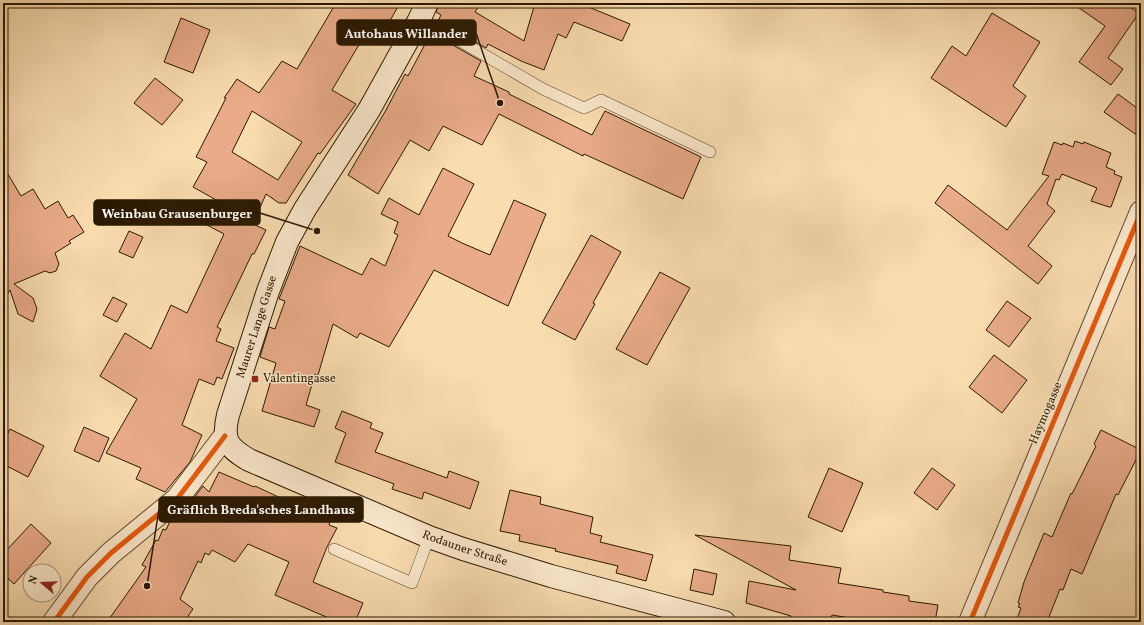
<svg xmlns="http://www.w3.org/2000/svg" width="1144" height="625" font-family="Vollkorn,serif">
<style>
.building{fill:#e9ab89;stroke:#2a1801;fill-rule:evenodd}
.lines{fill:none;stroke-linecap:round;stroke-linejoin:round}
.service-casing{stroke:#5e492d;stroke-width:12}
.minor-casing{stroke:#5e492d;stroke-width:24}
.secondary-casing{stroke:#2a1801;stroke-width:24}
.service{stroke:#fbe8cc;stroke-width:11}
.minor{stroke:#fbe8cc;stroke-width:22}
.secondary{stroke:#fbe8cc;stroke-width:22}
.cycleway-casing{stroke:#fbe8cc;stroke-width:8}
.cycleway{stroke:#e8590c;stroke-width:5}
.poi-dot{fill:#8f2418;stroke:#fbe8cc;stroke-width:1.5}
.labels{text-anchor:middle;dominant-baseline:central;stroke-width:3;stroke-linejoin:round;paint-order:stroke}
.street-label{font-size:12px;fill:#2a1801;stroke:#fbe8cc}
.poi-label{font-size:12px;fill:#2a1801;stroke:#fbe8cc;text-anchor:start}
.leader{fill:none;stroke:#2a1801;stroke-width:1.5}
.callout-dot{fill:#2a1801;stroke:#fbe8cc;stroke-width:1.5}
.callout{fill:#2a1801;stroke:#2a1801;stroke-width:1.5}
.callout-label{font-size:13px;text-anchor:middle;font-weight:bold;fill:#fff}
</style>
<rect width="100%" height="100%" fill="#f9dcb0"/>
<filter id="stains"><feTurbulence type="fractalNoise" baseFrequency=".005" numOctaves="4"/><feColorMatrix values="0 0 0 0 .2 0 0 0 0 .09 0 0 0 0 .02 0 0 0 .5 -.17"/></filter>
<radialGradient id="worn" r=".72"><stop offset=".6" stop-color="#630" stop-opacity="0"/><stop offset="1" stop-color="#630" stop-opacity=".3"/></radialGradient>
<!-- building -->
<g class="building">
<path d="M336,3H400L379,40L366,33L332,90L356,104L320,154L318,153L286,203H279L266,194L253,224L266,230L254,254H252L217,327L221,329L216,341L234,348L222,379L217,377L214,385L199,379L182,425L202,435L190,462L165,492L136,479L141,468L106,453L137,399L100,376L125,333L151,349L171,305L187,313L224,234L205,224L218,201L193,187L207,162L196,157L226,98H224L237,79L259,93L282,61L297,69ZM252,111L302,142L278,180L232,152Z"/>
<path d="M439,3H481L475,12L524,41L535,3H579L630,24L622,41L574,22L566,38L558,34L544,70L521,61L488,44L486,48L458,32H451L448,38L451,44L481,61L474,76L509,92V94L592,135L605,111L701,157L683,199L584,154L583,156L499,114L482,145L443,126L429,151L410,140L378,194L348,175L386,110L405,74L408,76L431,33L436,34L441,30L442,26L438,21L441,15L436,12Z"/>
<path d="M1072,3H1124L1139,13L1108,58L1123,69L1111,85L1079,62L1105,26Z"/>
<path d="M992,13L1040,42L1013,86L1026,96L1006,127L931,78L952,46L966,56Z"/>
<path d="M181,18L210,30L193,73L164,62Z"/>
<path d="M155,78L183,100L162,125L134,103Z"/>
<path d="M1118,94L1141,111V138L1104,112Z"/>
<path d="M1075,141L1083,144L1084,142L1111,153L1106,167L1115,171L1114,174L1122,177L1111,207H1109L1091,201L1097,188L1062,174L1059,180L1056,179L1047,204L1055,211L1028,246L1052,266L1038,284L935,203L948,185L1007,230L1049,176L1042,174L1054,142L1062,145L1063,143L1073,147Z"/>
<path d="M3,166L21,196L33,189L45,209L58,201L68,218L73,215L84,232L69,241L71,243L55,253L59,264L56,271L50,273L45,271L14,284L33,298L37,309L33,322L18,314L10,290L3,301Z"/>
<path d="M443,168L474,184L448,236L462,243L490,255L514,200L546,214L508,306L434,270L414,305L389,347L360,333L357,338L333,324L318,375L315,374L306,405L320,410L314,427L262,411L276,363L260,357L269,327L275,329L285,301L279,299L300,246L362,275L371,258L385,266L398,235L394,233L398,222L381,214L389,198L419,215Z"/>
<path d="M129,231L143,237L133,258L119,252Z"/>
<path d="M591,235L621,252L593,303L595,304L575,340L542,323Z"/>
<path d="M660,272L690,288L647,365L616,349Z"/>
<path d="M113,297L127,304L117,322L103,315Z"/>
<path d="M1007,301L1031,318L1009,347L986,330Z"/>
<path d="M994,355L1027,380L1002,413L969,387Z"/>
<path d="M342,411L372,423L370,428L383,433L375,452L447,478L449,471L479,482L470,509L424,492L422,499L392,489L394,484L335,462L346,433L335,428Z"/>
<path d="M84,427L109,438L99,462L74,451Z"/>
<path d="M10,429L44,446L28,477L3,464V443Z"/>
<path d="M1101,430L1141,450L1118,495L1116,494L1082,574L1071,569L1063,590L1060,589L1047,622H1027L1017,619L1021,608L1018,607L1020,604L1018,603L1024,582L1044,533L1052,537L1071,493L1072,494L1096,446L1094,444Z"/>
<path d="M829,468L863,483L842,532L808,517Z"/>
<path d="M932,468L955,485L937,510L914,493Z"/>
<path d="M219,472L254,487L255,486L330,521L329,525L337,528L327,547L313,582L363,603L355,622H338L275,595L289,562L248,544L235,562L212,550L209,555L205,553L201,563L198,561L180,599L193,609L184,622H107L146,567L142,565L156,540L158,541L163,529L166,530L170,521L187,507L203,486L209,492Z"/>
<path d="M510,490L541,497L540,504L593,517L590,533L602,536L600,542L653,555L646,581L616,573L618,566L555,551L556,549L519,541L520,535L500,531Z"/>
<path d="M31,524L51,543L14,584L3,574V554Z"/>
<path d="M695,535L791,546L789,560L841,568L838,583L883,590V592L909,596V601L938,605L935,622H873L832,615L830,622H810L790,619L791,616L746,603L749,581L796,590Z"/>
<path d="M694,569L717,574L713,595L690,590Z"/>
</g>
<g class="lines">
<defs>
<g id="service">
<path d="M419,20L435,27"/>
<path d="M455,38L543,89L584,108L601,100L710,152"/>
<path d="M334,549L412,583L429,537"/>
</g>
<g id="minor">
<path d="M54,622L87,577L111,553L177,499L225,436"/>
<path d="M970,622L1141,212"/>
</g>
<g id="secondary">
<path id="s1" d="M427,3L419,20L369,110L305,209L287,242L268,291L228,415C222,440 227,447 249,460L429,537L463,549L551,576L724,622"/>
</g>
</defs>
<!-- service casing -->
<use href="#service" class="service-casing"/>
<!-- minor casing -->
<use href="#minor" class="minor-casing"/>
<!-- secondary casing -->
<use href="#secondary" class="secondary-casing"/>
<!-- service -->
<use href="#service" class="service"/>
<!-- minor -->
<use href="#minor" class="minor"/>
<!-- secondary -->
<use href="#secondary" class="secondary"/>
<defs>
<g id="cycleway">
<path d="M54,622L87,577L111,553L177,499L225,436"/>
<path d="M970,622L1141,212"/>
</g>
</defs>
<!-- cycleway casing -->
<use href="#cycleway" class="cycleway-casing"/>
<!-- cycleway -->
<use href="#cycleway" class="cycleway"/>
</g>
<!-- markers -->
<rect class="poi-dot" x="251" y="375" width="8" height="8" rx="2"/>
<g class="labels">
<!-- street labels -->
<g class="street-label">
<text transform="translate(257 327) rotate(-72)">Maurer Lange Gasse</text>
<text transform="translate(1046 413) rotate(-67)">Haymogasse</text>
<text stroke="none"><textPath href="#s1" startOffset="749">Rodauner Straße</textPath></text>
</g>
<!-- poi labels -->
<g class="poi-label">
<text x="263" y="379">Valentingasse</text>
</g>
</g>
<!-- callouts -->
<path class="leader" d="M500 103L476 33M317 231L260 213M147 586L159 509"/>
<g class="callout-dot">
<circle cx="500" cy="103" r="4"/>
<circle cx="317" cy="231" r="4"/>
<circle cx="147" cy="586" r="4"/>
</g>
<g class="callout">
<rect x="337" y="20" width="139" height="25" rx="4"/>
<rect x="94" y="200" width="166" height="25" rx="4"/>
<rect x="159" y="497" width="204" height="25" rx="4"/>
</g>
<g class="callout-label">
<text x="406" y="38">Autohaus Willander</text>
<text x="177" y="218">Weinbau Grausenburger</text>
<text x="261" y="514">Gräflich Breda'sches Landhaus</text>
</g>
<!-- margin -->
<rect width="1144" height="625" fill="none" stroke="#f9dcb0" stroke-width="16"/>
<rect x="4" y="4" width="1136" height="617" fill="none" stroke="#2a1801" stroke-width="2"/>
<rect x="8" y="8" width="1128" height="609" fill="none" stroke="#2a1801"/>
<!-- north arrow -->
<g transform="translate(42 583) rotate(289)"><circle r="19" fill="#fbe8cc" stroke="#a7957b"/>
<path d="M0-3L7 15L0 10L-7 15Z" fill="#8f2418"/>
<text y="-6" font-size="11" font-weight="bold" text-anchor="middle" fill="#2a1801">N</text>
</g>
<rect width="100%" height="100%" filter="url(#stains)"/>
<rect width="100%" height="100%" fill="url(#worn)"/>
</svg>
